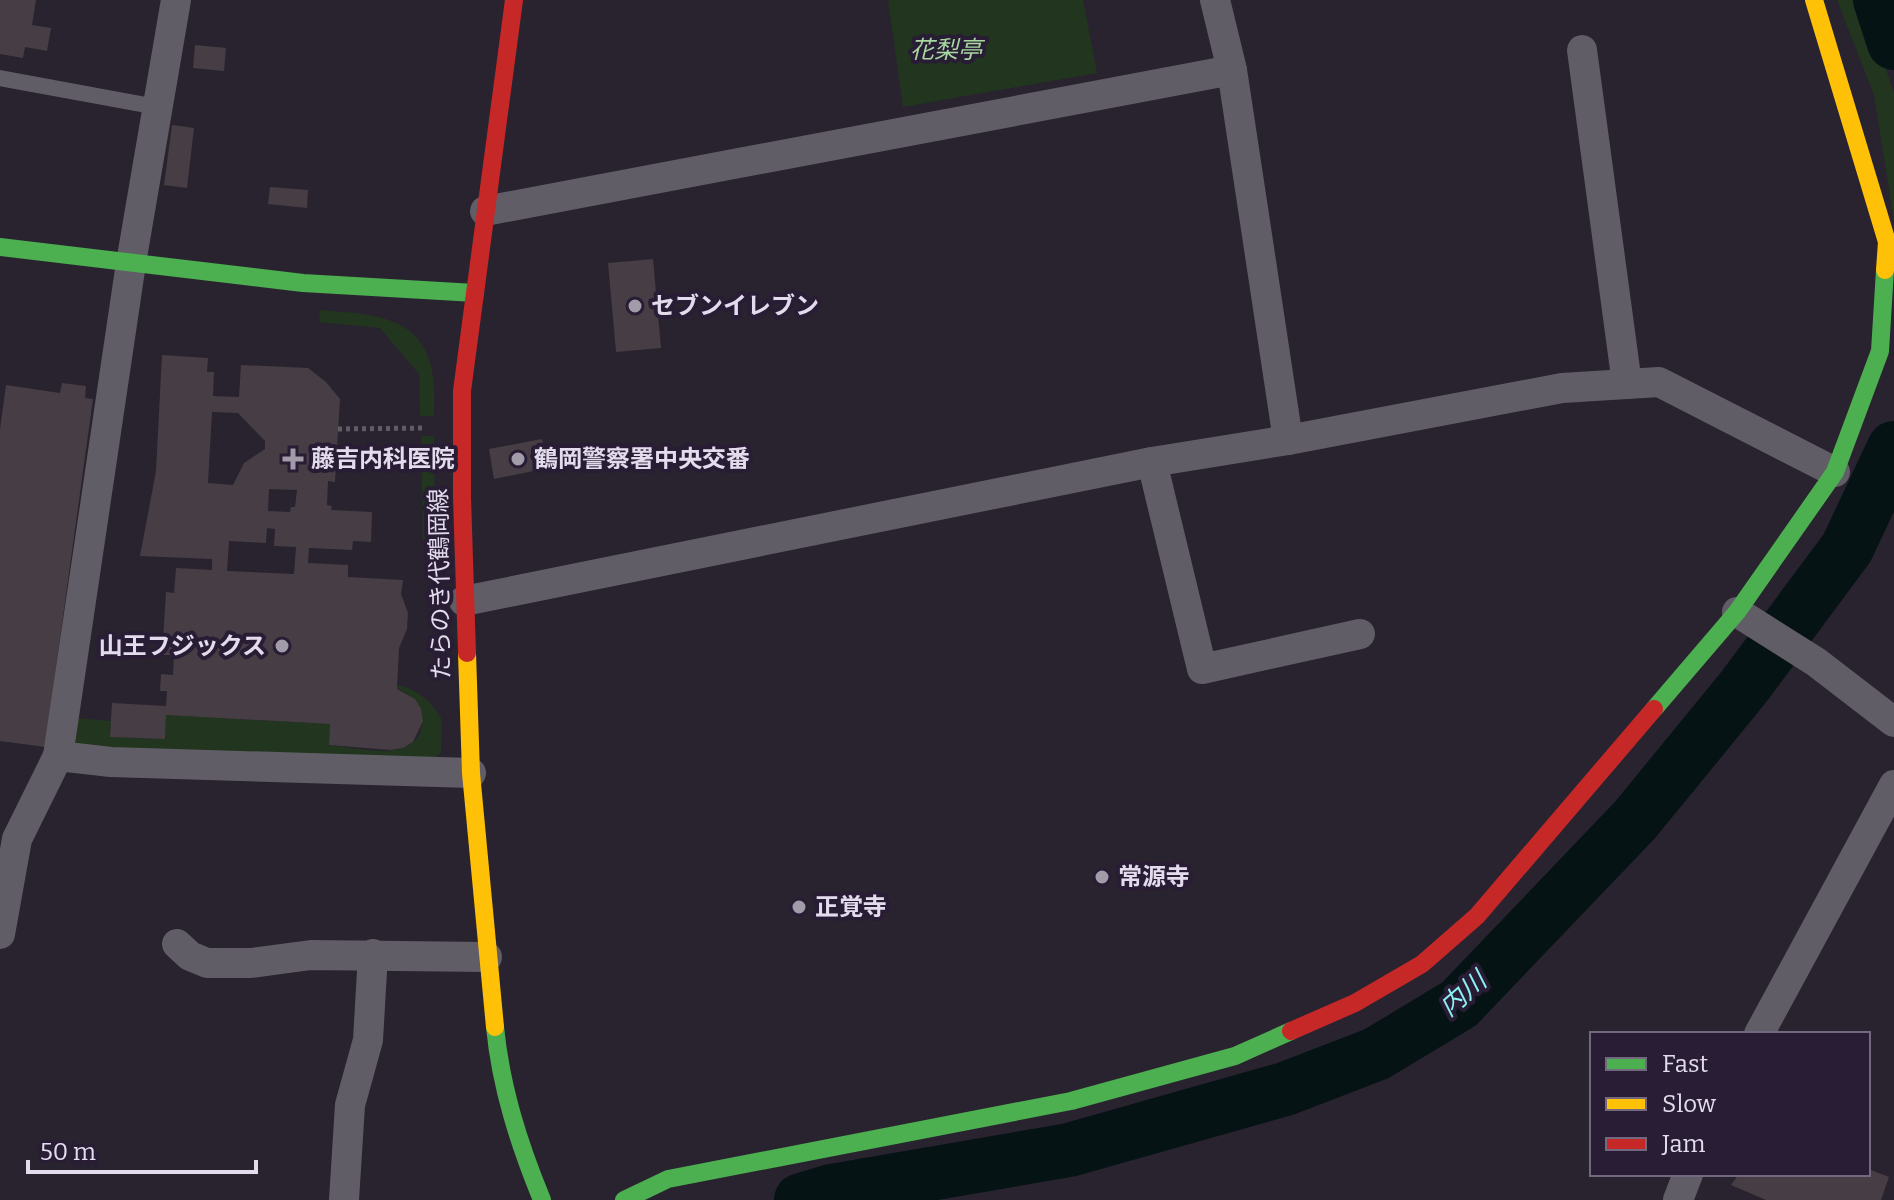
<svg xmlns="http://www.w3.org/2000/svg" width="1894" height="1200" font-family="Bitter,'Noto Sans JP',serif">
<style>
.green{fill:#21351f}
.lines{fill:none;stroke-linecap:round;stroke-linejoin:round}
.river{stroke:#051315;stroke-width:54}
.building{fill:#463e44;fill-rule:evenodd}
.path{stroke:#605c65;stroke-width:5;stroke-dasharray:4 4;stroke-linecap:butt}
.lane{stroke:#615d66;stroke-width:16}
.street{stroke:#615d66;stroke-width:30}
.fast{stroke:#4caf50;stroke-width:18}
.slow{stroke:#ffc107;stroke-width:18}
.jam{stroke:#c62828;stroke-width:18}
.poi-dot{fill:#a29baa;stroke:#281d35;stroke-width:3}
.labels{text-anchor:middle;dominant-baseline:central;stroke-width:8;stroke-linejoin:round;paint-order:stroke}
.park-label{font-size:24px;font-style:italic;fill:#a7d89f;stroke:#281d35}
.poi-label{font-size:24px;font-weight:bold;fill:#e3dcec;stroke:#281d35;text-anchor:start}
.street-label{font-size:24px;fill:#e3dcec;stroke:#281d35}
.water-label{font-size:26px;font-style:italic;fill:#8cf0f2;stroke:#281d35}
</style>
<rect width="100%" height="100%" fill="#29232f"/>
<!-- green -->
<g class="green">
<path d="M888,0H1083L1097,73L903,107Z"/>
<path d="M1837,0H1863L1894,93V221L1874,95Z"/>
<path d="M320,310C366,314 422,313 432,371C435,386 434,401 434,416H420L419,374L380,328L319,322Z"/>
<path d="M421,436H434L435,544L423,545Z"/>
<path d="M397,685C417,689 432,701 442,720L441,752L429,766L82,751L74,744L75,718L111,721L110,737L165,739L166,715L330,724L329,745C350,747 379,754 400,749C434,739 426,698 397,689Z"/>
</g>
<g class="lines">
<!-- river -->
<g class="river">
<path d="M1880,0L1894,43"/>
<path d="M801,1200L831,1191L1069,1150L1285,1089L1376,1054L1459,1004L1635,820L1743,688L1847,548L1894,448"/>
</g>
</g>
<!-- building -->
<g class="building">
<path d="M0,0H36L32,25L51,28L47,51L25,47L23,58L0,54Z"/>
<path d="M195,45L226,48L224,71L193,68Z"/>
<path d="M172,125L194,128L187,188L164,185Z"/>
<path d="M270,187L308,190L307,208L268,204Z"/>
<path d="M653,259L661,348L616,352L608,263Z"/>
<path d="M162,355L208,358L207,372H214L213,396L239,397L241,365L308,368L326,382L340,399L335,482L328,481L327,505L332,506L331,510L372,512L371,542L353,541L352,550L309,548L308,563L348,565V577L403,580L401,594L408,613L407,629L399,648L397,689L415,699L421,709L423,721L413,742L403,748L391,750L329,745L330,724L166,715L165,739L110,737L112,703L166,706L167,691H160L161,674L173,675L174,655H162L166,592L174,593L176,568L212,570V559L140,556L156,471ZM212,412L238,413L265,441V449L244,463L233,485L208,483ZM269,489L297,490L295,507H291L290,512L268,511ZM267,528L275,529L274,546L296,547L294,574L227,571L229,541L266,543Z"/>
<path d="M62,383L86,386L85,398L93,399L45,747L0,741V429L6,385L60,393Z"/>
<path d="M542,439L548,468L494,479L489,449Z"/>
<path d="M1868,1169L1889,1177L1881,1200H1766L1731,1185L1739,1174H1868Z"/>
</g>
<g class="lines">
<!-- path -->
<path class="path" d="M338,429L425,428"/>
<!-- lane -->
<path class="lane" d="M0,78L157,107"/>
<!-- street -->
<g class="street">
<path d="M1215,0L1232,70L1288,440"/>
<path d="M1582,50L1627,384"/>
<path d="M485,211L1232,70"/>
<path d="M1152,462L1202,669L1360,634"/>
<path d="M464,601L1152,462L1288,440L1562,388L1659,382L1835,472"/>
<path d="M1737,612L1816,662L1894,722"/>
<path d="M58,756L111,762L471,773"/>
<path d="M0,934L17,839L58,756L131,263L176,0"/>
<path d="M177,944L190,956L207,963H251L311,955L487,957"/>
<path d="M1759,1034L1894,785"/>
<path d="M344,1200L350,1105L368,1040L373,954"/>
<path d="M1678,1200L1688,1174"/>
</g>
<!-- fast -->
<g class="fast">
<path d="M0,247L303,283L475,293"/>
<path d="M1654,709L1737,612L1835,472L1880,351L1885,270"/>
<path d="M495,1027C501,1088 519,1144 542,1200"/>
<path d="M624,1200L668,1179L1071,1101L1235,1056L1291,1031"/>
</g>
<!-- slow -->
<g class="slow">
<path d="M1814,0L1887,242L1885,270"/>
<path d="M467,653L471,773L495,1027"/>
</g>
<!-- jam -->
<g class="jam">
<path d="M467,653L462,497V391L514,0"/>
<path d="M1291,1031L1355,1003L1422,964L1477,916L1654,709"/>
</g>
</g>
<!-- markers -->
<g class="poi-dot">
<circle cx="635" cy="306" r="8"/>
<path d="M289 447h8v8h8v8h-8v8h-8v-8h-8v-8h8z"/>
<circle cx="518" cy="459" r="8"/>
<circle cx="282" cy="646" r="8"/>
<circle cx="1102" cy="877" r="8"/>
<circle cx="799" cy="907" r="8"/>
</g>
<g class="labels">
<!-- park labels -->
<g class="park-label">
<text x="946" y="50">花梨亭</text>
</g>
<!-- poi labels -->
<g class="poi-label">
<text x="651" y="306">セブンイレブン</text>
<text x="311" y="459">藤吉内科医院</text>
<text x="534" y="459">鶴岡警察署中央交番</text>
<text x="266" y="646" text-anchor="end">山王フジックス</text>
<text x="1118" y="877">常源寺</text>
<text x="815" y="907">正覚寺</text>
</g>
<!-- street labels -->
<g class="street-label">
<text transform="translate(440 584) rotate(-91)">たらのき代鶴岡線</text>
</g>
<!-- water labels -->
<g class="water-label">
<text transform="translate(1463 994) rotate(-41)">内川</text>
</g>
</g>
<!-- legend -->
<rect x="1590" y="1032" width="280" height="144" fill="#281d35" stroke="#73697e" stroke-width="2"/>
<rect x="1606" y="1058" width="40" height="12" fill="#4caf50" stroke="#73697e" stroke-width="2"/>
<text x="1662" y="1072" font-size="24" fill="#e3dcec">Fast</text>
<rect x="1606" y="1098" width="40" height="12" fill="#ffc107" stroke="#73697e" stroke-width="2"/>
<text x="1662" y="1112" font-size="24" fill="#e3dcec">Slow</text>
<rect x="1606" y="1138" width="40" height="12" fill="#c62828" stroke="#73697e" stroke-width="2"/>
<text x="1662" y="1152" font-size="24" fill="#e3dcec">Jam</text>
<!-- scale -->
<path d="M28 1160v12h228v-12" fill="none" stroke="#e3dcec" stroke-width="4"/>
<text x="40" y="1160" font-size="24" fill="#e3dcec" stroke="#281d35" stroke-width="6" paint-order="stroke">50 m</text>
</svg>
